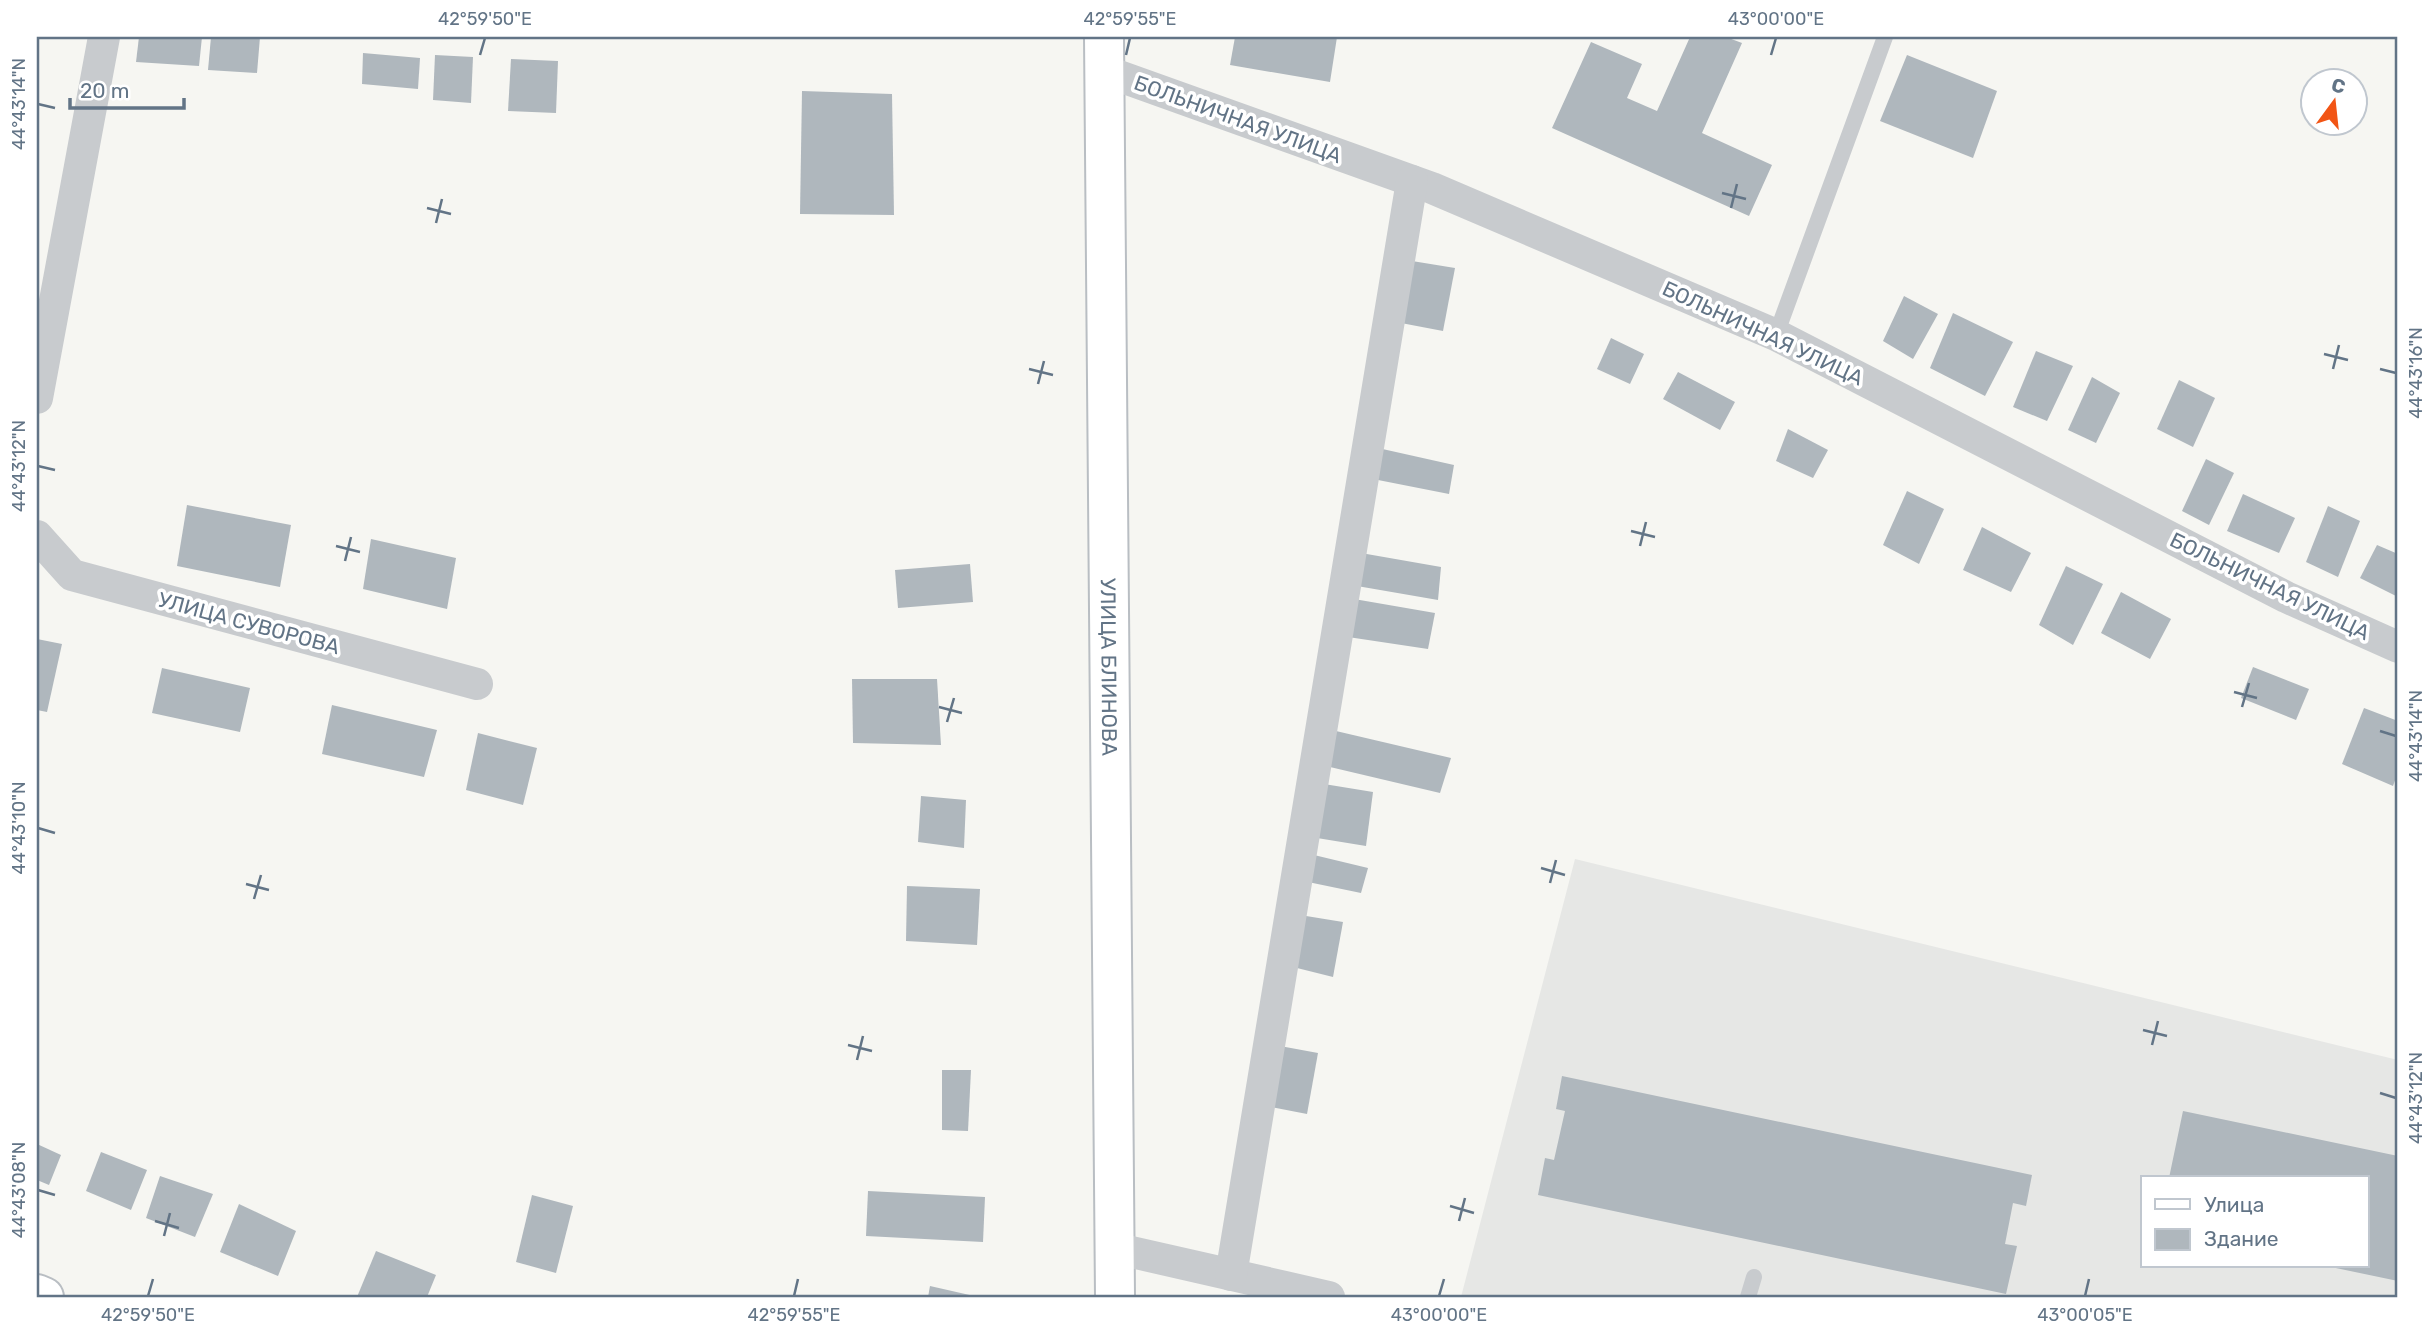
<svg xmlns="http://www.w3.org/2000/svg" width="2435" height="1334" font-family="Rubik,sans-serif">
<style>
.built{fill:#e6e7e5;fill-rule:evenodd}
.building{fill:#afb7bd}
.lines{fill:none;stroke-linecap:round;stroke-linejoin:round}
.secondary-casing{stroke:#b9bec3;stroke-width:42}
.lane{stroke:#c8cbce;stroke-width:16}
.street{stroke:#c8cbce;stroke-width:32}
.secondary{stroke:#fff;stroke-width:38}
.ticks{fill:none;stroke:#627486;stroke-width:2.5}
.labels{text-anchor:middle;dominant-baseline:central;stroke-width:7;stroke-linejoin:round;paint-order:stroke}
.street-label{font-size:21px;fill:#627486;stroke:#fff}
.neatline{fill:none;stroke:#627486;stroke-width:2.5}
.ticks-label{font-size:18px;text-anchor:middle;fill:#627486}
</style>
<rect width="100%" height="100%" fill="#f6f6f2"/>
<!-- built -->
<path class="built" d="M1575,859L2398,1060V1297H1461ZM2143,1178H2367V1266H2143Z"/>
<!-- building -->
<g class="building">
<path d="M139,37H202L199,66L136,62Z"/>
<path d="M211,37H260L257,73L208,70Z"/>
<path d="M1235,37H1337L1330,82L1230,65Z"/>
<path d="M1690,37H1726L1742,43L1702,133L1772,165L1749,216L1552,128L1591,42L1642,64L1627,98L1657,111Z"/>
<path d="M363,53L420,58L418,89L362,84Z"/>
<path d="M435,55L473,57L471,103L433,100Z"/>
<path d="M1907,55L1997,91L1973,158L1880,121Z"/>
<path d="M511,59L558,61L556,113L508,111Z"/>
<path d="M802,91L892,94L894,215L800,214Z"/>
<path d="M1412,261L1455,268L1443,331L1401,323Z"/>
<path d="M1904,296L1938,314L1913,359L1883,341Z"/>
<path d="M1953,313L2013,342L1985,396L1930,368Z"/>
<path d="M1611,338L1644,354L1630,384L1597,369Z"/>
<path d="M2036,351L2073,366L2047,421L2013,407Z"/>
<path d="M1678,372L1735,402L1720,430L1663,399Z"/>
<path d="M2092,377L2120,393L2096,443L2068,430Z"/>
<path d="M2179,380L2215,398L2193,447L2157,429Z"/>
<path d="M1788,429L1828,450L1813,478L1776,461Z"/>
<path d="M1378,448L1454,465L1449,494L1373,479Z"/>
<path d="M2206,459L2234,473L2209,525L2182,511Z"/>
<path d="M1907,491L1944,509L1919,564L1883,545Z"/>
<path d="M2243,494L2295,518L2279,553L2227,531Z"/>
<path d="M187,505L291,525L280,587L177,566Z"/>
<path d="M2328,506L2360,521L2338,577L2306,562Z"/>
<path d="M1982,527L2031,553L2011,592L1963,570Z"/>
<path d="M371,539L456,558L447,609L363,589Z"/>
<path d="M2377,545L2398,554V597L2360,578Z"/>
<path d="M1361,553L1441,567L1438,600L1357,586Z"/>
<path d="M970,564L973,602L898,608L895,570Z"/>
<path d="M2066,566L2103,584L2073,645L2039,625Z"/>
<path d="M2121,592L2171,619L2150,659L2101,633Z"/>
<path d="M1354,599L1435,613L1428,649L1348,637Z"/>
<path d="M37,639L62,644L47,712L37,710Z"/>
<path d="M2253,667L2309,689L2296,720L2241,698Z"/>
<path d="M162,668L250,688L240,732L152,713Z"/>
<path d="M852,679H937L941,745L853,743Z"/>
<path d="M332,705L437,730L424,777L322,754Z"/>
<path d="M2364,708L2398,721V772L2393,786L2342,764Z"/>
<path d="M1336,731L1451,758L1440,793L1330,767Z"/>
<path d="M478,733L537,748L523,805L466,790Z"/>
<path d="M1324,784L1373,792L1366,846L1317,838Z"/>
<path d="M921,796L966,800L964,848L918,842Z"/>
<path d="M1314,855L1368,868L1361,893L1308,882Z"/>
<path d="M907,886L980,889L977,945L906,941Z"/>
<path d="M1300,915L1343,922L1333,977L1293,967Z"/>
<path d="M1280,1046L1318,1053L1307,1114L1271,1107Z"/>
<path d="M942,1070H971L968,1131L942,1130Z"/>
<path d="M1562,1076L2032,1175L2026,1206L2013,1203L2005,1244L2017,1246L2006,1294L1538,1195L1545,1158L1554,1160L1565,1111L1556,1109Z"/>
<path d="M2183,1111L2398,1156V1281L2331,1267L2367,1266V1178H2169Z"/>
<path d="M37,1144L61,1155L49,1185L37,1180Z"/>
<path d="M101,1152L147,1170L131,1210L86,1191Z"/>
<path d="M160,1176L213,1194L195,1237L146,1218Z"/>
<path d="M868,1191L985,1197L983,1242L866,1236Z"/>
<path d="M532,1195L573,1206L556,1273L516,1262Z"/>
<path d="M239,1204L296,1231L278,1276L220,1252Z"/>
<path d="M376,1251L436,1275L427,1297H357Z"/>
<path d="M930,1286L974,1296V1297H928Z"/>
</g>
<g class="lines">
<defs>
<g id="secondary">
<path id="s1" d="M1104,37L1115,1297"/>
<path d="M37,1294L44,1297"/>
</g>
</defs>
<!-- secondary casing -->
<use href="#secondary" class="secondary-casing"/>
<!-- lane -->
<g class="lane">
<path d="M1776,335L1885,37"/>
<path d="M1748,1297L1754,1277"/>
</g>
<!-- street -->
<g class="street">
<path d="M1105,71L1432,188L1776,335L2286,597L2398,647"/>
<path d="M37,398L104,37"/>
<path d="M37,536L72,575L477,684"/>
<path d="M1114,1248L1329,1297"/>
<path d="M1231,1275L1412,181"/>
</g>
<!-- secondary -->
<use href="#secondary" class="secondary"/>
</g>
<!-- ticks -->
<path class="ticks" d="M480,55L485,38M1126,55L1130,38M1771,55L1776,38M38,104L55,108M1722,193L1746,199M427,208L451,214M1731,208L1737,184M436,223L442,199M2324,354L2348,360M1029,369L1053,375M2333,369L2339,345M2380,369L2396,373M1038,384L1044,361M38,466L55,470M1631,531L1655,537M336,546L360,552M1640,546L1646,522M345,561L351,537M2234,692L2257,698M939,707L962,713M2242,707L2249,683M947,722L954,698M2380,731L2396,736M38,828L55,833M1541,868L1565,875M1550,883L1556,860M246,884L269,890M254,899L261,875M2143,1030L2167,1036M848,1045L872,1051M2152,1045L2158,1021M857,1060L863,1036M2380,1093L2396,1098M38,1190L55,1195M1450,1206L1474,1213M155,1221L179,1228M1459,1221L1465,1198M164,1236L170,1213M148,1296L153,1279M794,1296L798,1279M1439,1296L1444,1279M2085,1296L2089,1279"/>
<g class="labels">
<!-- street labels -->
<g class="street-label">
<text transform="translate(1238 119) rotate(20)">БОЛЬНИЧНАЯ УЛИЦА</text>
<text transform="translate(1763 333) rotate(25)">БОЛЬНИЧНАЯ УЛИЦА</text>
<text transform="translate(2270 586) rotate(26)">БОЛЬНИЧНАЯ УЛИЦА</text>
<text transform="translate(249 623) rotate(15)">УЛИЦА СУВОРОВА</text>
<text stroke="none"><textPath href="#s1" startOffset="630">УЛИЦА БЛИНОВА</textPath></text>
</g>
</g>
<!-- border -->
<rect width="2435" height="1334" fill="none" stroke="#ffffff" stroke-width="77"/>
<!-- legend -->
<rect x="2141" y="1176" width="228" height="91" fill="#ffffff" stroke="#c0c7cf" stroke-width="2"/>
<rect x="2155" y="1199" width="35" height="10" fill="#ffffff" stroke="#c0c7cf" stroke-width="2"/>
<text x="2204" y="1212" font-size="21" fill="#627486">Улица</text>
<rect x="2155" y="1229" width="35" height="21" fill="#afb7bd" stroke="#c0c7cf" stroke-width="2"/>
<text x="2204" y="1246" font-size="21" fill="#627486">Здание</text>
<!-- north arrow -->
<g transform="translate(2334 102) rotate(15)"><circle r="33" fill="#ffffff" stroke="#c0c7cf" stroke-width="2"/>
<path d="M0-5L12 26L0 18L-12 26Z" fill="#f25515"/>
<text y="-10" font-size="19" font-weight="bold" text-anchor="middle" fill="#627486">С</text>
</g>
<!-- scale -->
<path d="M70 98v10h114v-10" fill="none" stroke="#627486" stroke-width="3.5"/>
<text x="80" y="98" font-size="21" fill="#627486" stroke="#ffffff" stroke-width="5" paint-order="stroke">20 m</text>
<rect x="38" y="38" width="2358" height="1258" class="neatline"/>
<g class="ticks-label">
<text x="485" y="25">42°59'50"E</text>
<text x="1130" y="25">42°59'55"E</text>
<text x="1776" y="25">43°00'00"E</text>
<text transform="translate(19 104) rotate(-90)" y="6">44°43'14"N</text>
<text transform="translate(2416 373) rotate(-90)" y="6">44°43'16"N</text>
<text transform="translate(19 466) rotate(-90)" y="6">44°43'12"N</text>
<text transform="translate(2416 736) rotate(-90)" y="6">44°43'14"N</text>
<text transform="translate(19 828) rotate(-90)" y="6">44°43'10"N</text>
<text transform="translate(2416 1098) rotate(-90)" y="6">44°43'12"N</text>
<text transform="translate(19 1190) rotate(-90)" y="6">44°43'08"N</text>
<text x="148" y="1321">42°59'50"E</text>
<text x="794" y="1321">42°59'55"E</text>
<text x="1439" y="1321">43°00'00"E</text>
<text x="2085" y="1321">43°00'05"E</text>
</g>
</svg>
